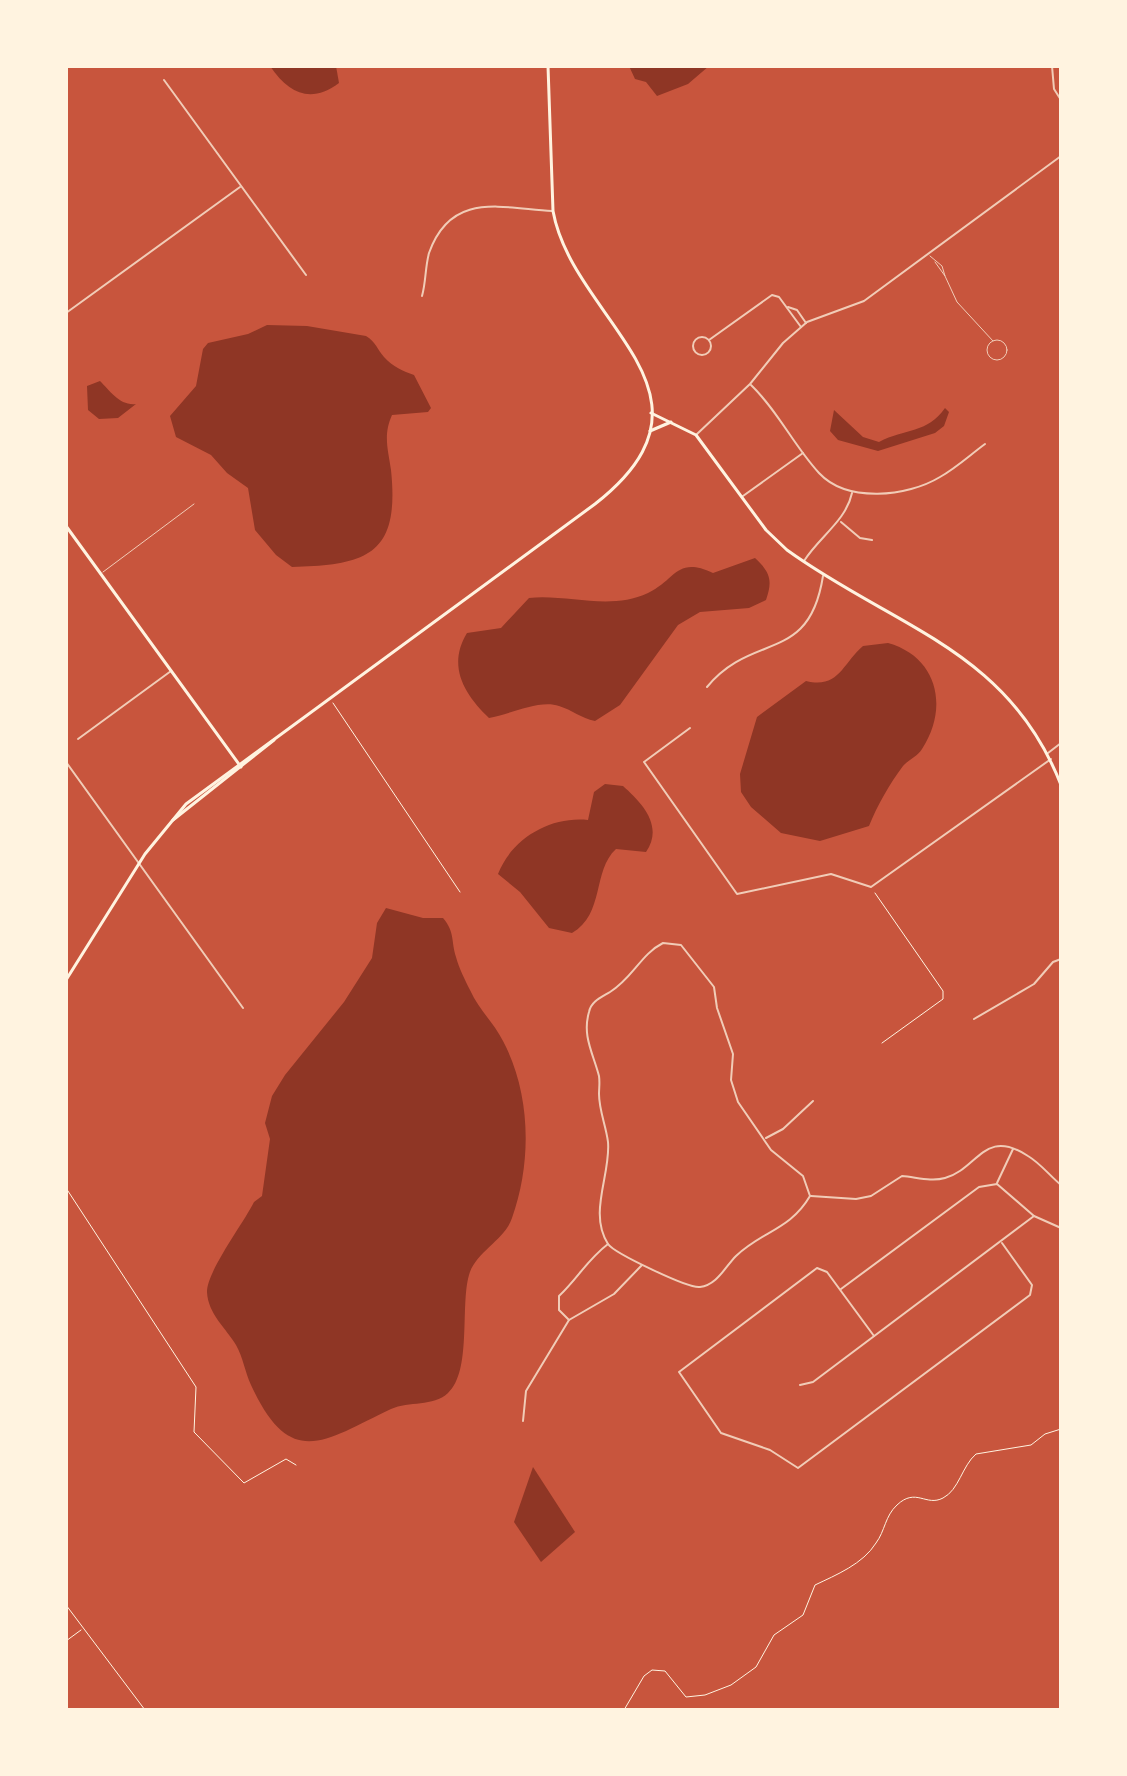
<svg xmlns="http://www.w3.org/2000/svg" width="1127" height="1776" font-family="Raleway,sans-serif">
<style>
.water{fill:#8f3625}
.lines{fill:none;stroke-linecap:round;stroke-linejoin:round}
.path{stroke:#fff3e0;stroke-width:1}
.service{stroke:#f1ccb7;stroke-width:1}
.minor{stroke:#f1ccb7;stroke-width:2}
.secondary{stroke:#fff3e0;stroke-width:3}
</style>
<rect width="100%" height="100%" fill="#c8553d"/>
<!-- water -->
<g class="water">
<path d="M270,66H336L339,83C311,104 289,94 270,66Z"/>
<path d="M629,66H709L688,84L657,96L646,82L635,79Z"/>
<path d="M267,325L307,326L366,336C376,342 377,349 384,357C393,367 403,371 414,375L431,408L428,412L392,415C383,435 388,449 391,470C400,555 367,565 292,567L276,555L255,530L248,488L227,473L211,455L176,437L170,416L196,386L203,349L208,343L248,334Z"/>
<path d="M100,381C110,391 120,406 136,404L118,418L99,419L88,410L87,386Z"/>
<path d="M945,408L949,412L944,426L935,433L878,451L838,440L830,431L834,410L863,437L879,442C905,428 927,434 945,408Z"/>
<path d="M755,558C770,572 773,580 766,600L749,608L700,612L678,625L620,705L595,721C581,718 572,710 559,706C539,699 509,715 489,718C464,694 447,666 467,633L501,628L529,598C568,594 610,611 648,593C676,580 676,556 713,573Z"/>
<path d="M888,643C938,657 949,708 922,749C918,756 908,760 903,766C890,783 877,806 869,826L820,841L781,833L751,807L741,792L740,774L757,717L806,681C839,689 842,664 863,646Z"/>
<path d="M605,784L623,786C642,803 664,826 646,852L616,849C592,871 605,914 572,933L549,928L520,892L498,874C512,838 551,816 588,820L594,792Z"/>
<path d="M386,908L423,918H443C455,932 451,941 456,957C459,968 465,980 470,990C479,1010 494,1023 503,1041C531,1094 532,1162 512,1218C505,1240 475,1252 469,1275C460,1306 472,1371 448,1393C433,1407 409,1401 391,1409C325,1440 291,1472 251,1385C245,1372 243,1357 236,1345C226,1328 208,1314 207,1292C207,1271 243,1224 254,1202L262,1196L270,1139L265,1123L272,1096L285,1075L344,1002L372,958L377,923Z"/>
<path d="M533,1467L575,1532L541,1562L514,1522Z"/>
</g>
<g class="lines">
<!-- path -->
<g class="path">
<path d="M333,703L460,892"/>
<path d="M875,893L943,991V999L882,1043"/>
<path d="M66,1188L196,1387L194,1432L244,1483L286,1459L296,1465"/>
<path d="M66,1605L145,1710"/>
<path d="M66,1641L81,1630"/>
<path d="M624,1710L644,1676L652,1670L665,1671L686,1697L705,1695L731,1685L756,1667L774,1635L803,1615L815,1585C836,1575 863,1564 876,1543C885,1531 885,1516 897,1505C916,1487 926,1507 943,1498C959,1490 962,1466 976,1454L1031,1445L1045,1434L1061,1429"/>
</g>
<!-- service -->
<g class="service">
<path d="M930,256L942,266L945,276L935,262"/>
<path d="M945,276L957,302L993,341"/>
<circle cx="997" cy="350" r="10"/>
<path d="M103,572L194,504"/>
</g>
<!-- minor -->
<g class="minor">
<path d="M1052,66L1054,89L1061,100"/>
<path d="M164,80L306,275"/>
<path d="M422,296C426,282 425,268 429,253C451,191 501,208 552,211"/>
<path d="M788,307L797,310L806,323"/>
<path d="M66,313L240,187"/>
<circle cx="702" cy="346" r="9"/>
<path d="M709,340L772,295L779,297L801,327"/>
<path d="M751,385C778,411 794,446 819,473C847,503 907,497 940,477C956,468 970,455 985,444"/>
<path d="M697,434L750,384L783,343L807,322L864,301L1061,156"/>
<path d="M743,496L803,453"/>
<path d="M841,522L860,538L872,540"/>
<path d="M804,561C819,537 846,521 852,493"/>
<path d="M707,687C753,631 809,665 823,576"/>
<path d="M690,728L644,762L737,894L831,874L871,887L1051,759"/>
<path d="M78,739L171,671"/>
<path d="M1048,753L1061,743"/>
<path d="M66,762L243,1008"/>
<path d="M663,943L681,945L714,987L717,1008L733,1054L731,1080L738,1102L771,1150L803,1176L810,1196C790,1230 762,1231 736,1256C725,1267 717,1285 700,1287C689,1289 614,1253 608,1244C588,1213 611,1174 608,1142C606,1126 599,1110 599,1094C599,1088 600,1083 599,1076C593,1053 582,1036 589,1012C591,1001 602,997 610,992C632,979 641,954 663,943Z"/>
<path d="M974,1019L1034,984L1053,962L1061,959"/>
<path d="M766,1138L783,1129L813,1101"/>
<path d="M997,1183L1013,1149"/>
<path d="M811,1196L856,1199L871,1196L902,1176C916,1177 931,1182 945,1178C978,1169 984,1127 1028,1156C1040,1163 1050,1176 1061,1185"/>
<path d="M608,1244C587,1260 578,1278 559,1296V1310L569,1320L614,1294L642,1265"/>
<path d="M841,1289L979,1187L997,1184L1034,1216L1061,1228"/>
<path d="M874,1336L827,1272L817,1268L679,1372L721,1433L770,1450L798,1468L1030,1295L1032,1285L1002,1243"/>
<path d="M800,1385L813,1382L1034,1216"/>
<path d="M523,1421L526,1391L569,1320"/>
</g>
<!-- secondary -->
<g class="secondary">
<path d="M651,413L696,435L766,530L787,550C895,628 1008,649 1061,785"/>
<path d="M650,431L671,422"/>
<path d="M66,526L241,767"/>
<path d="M173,820L274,740"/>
<path d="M66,980L145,854L186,804L595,504C737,393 573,322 553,211L548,66"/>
</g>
</g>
<!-- border -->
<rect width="1127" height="1776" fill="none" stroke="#fff3e0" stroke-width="136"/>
</svg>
